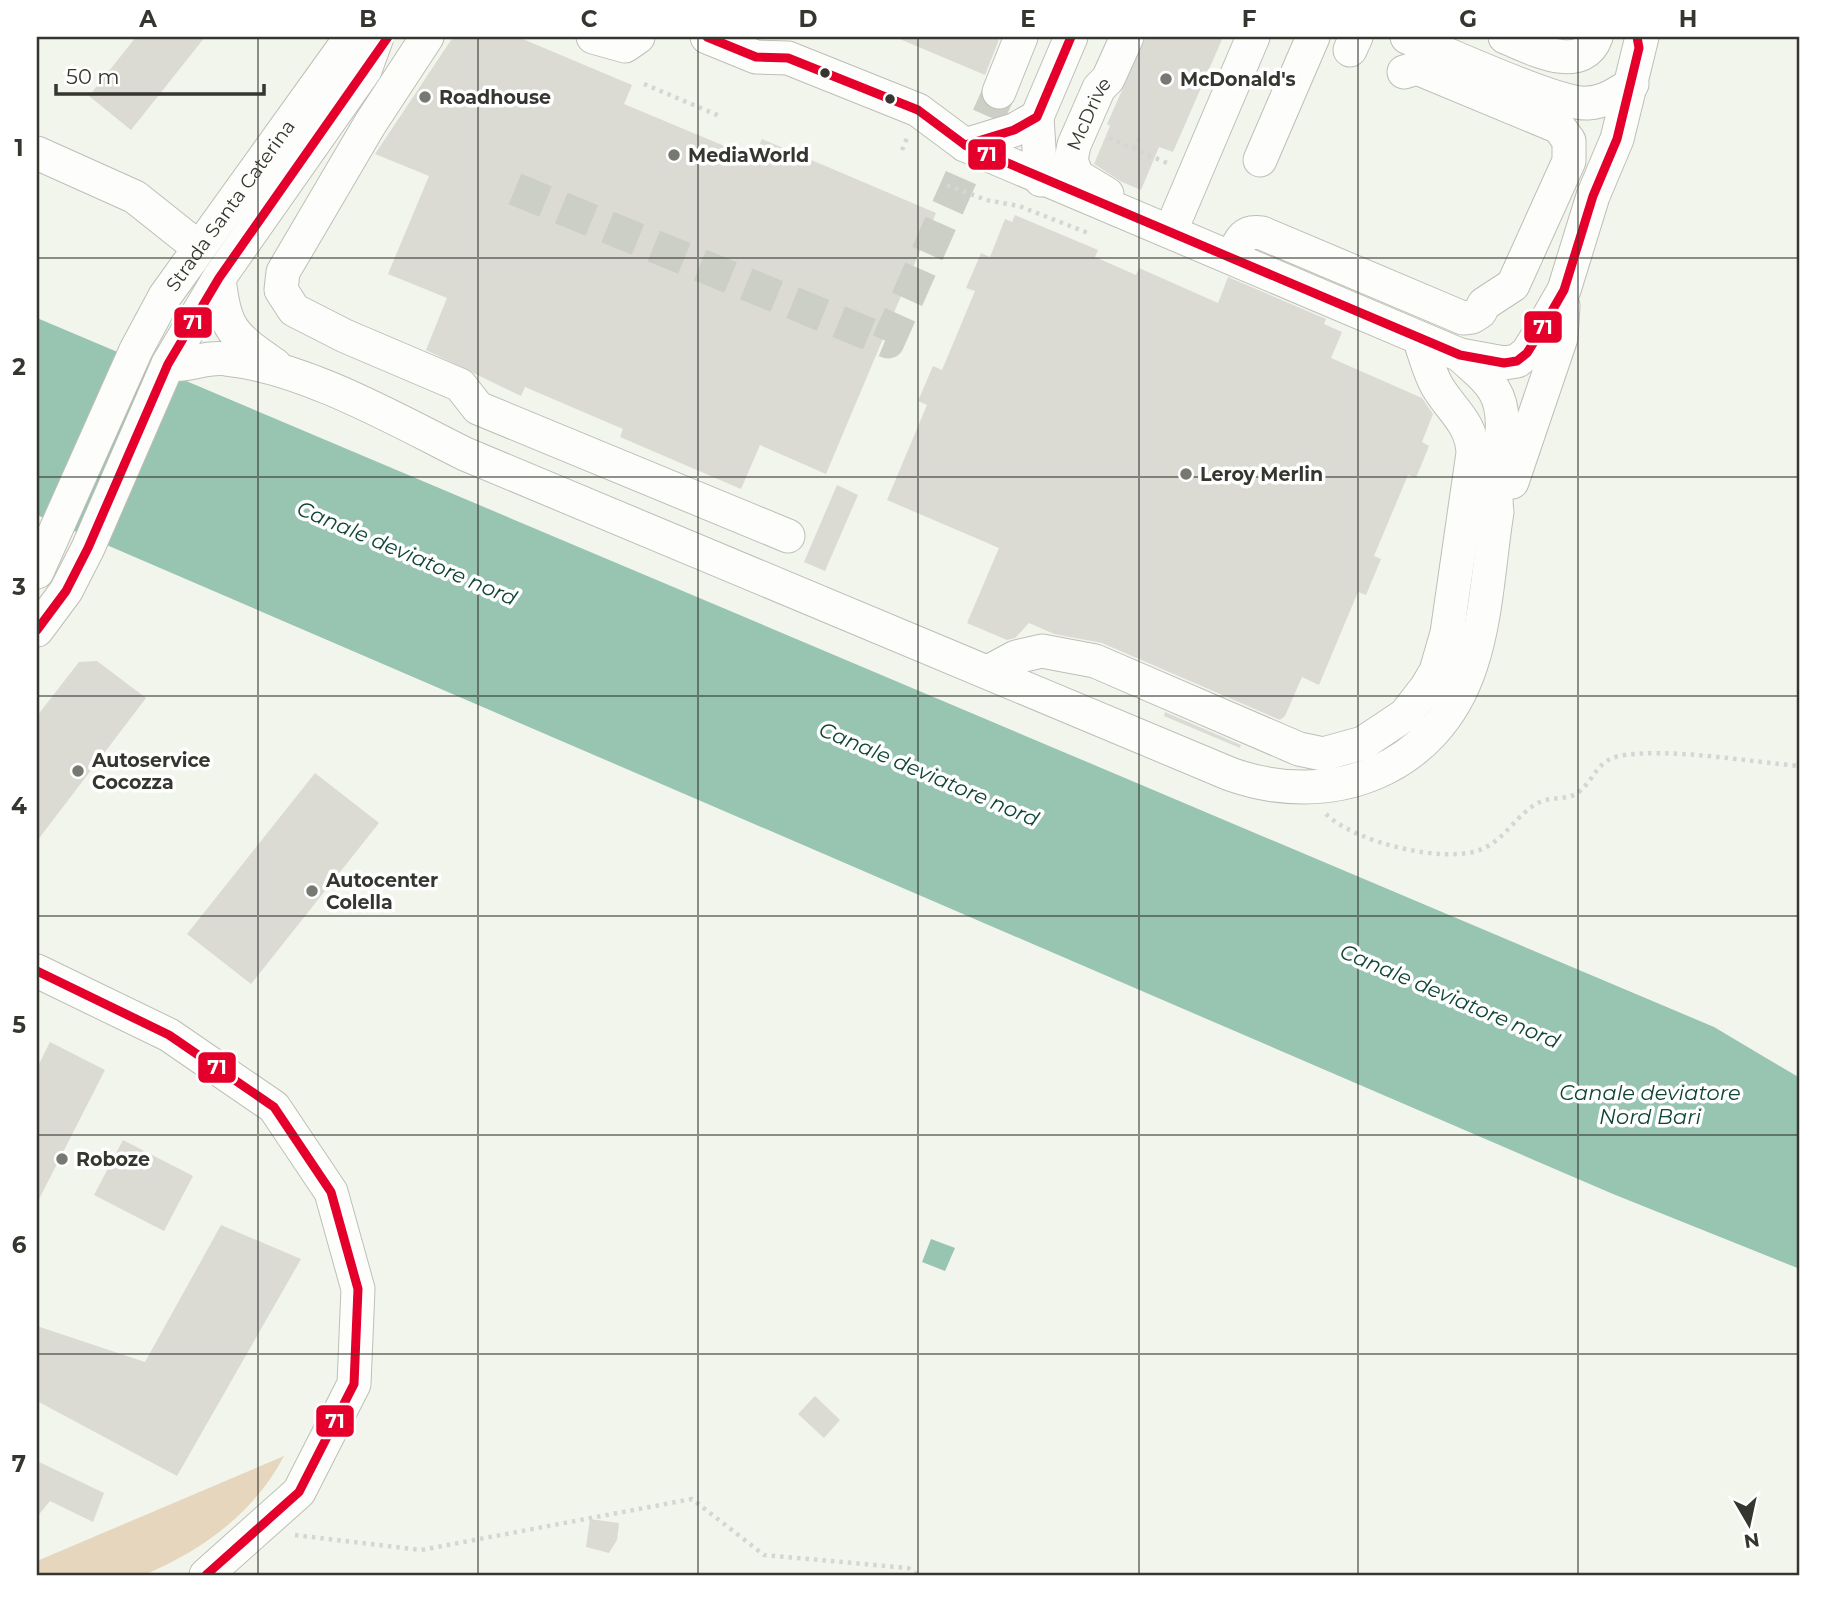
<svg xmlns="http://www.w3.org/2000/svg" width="1837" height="1612" font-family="Montserrat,sans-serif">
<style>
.green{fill:#e6d6be}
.water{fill:#98c4b2}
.building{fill:#dbdbd4}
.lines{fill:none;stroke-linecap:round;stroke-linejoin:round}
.minor-tunnel{stroke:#cccfc5;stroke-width:33;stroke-dasharray:33 17;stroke-linecap:butt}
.minor-casing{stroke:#bdbfb7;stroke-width:35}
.path{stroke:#d5d6d3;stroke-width:4.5;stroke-dasharray:3.5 5;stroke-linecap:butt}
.minor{stroke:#fdfefc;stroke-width:33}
.bus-1-casing{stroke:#fff;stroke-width:14}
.bus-1{stroke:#e4002b;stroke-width:9}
.grid{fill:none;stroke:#34362f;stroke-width:2;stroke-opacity:0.55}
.bus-dot{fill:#34362f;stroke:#fff;stroke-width:2.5}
.poi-dot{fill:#767971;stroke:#fff;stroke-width:2.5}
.labels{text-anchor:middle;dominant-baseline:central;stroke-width:7;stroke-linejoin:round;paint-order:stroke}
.poi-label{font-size:19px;font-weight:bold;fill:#34362f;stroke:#fff;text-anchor:start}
.street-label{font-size:19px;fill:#34362f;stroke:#fff}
.water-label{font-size:21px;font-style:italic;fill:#0f4536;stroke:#fff}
.line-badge{stroke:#fff;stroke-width:2.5}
.badge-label{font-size:19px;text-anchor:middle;font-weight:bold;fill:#fff}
.neatline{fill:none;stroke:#34362f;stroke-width:2.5}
.grid-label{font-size:23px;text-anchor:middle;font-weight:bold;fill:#34362f}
</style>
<rect width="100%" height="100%" fill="#f2f5eb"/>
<!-- green -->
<path class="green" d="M284,1456C254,1513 203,1550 144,1575H37V1561Z"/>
<!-- water -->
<g class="water">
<path d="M37,318L1714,1027L1800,1078V1269L1613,1194L37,515Z"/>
<path d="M931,1239L955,1248L945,1271L922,1262Z"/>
</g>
<!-- building -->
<g class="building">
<path d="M136,37H205L131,130L89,96Z"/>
<path d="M453,37H518L632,85L624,104L753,158L762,139L936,213L826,474L760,445L741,489L620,437L623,429L525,387L521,396L426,350L447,298L388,274L429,176L375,154Z"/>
<path d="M895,37H1000L985,75Z"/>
<path d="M1146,37H1223L1173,152L1159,147L1141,190L1122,182L1094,164L1110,126L1107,124Z"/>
<path d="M1015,215L1098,250L1095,257L1136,275L1139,268L1218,303L1228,277L1326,319L1324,324L1342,332L1331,358L1422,398L1433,414L1422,442L1429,446L1416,478L1408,475L1374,556L1381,559L1366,595L1358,592L1319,685L1302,677L1285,716L1280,720L1102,643L1054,634L1029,623L1015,638L1007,640L967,623L999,548L887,500L927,405L918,401L933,366L942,370L975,291L966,288L981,253L990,257L1005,219L1012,222Z"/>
<path d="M837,485L858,495L825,571L804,562Z"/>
<path d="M97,661L146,698L37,841V716L79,662Z"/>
<path d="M1165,712L1241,745L1240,748L1164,716Z"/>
<path d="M315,773L379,823L251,984L187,934Z"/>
<path d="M50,1042L105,1070L37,1203V1068Z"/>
<path d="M123,1140L193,1176L164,1231L94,1195Z"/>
<path d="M221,1225L301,1259L177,1476L37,1401V1326L145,1362Z"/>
<path d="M815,1396L840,1420L824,1438L798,1414Z"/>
<path d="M37,1461L104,1493L93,1522L50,1501L37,1517Z"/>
<path d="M590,1519L619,1523L617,1540L609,1553L586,1547Z"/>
</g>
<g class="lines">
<!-- minor-tunnel -->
<path class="minor-tunnel" d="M515,189L888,342L999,92"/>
<defs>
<g id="minor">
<path d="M427,37L370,124L283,272L281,290L294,310L345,336L460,385L478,408L788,536"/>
<path d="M593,37L625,46L638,37"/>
<path d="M707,37L756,57L788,58L918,110L965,145L1460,355L1504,363L1517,361L1527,353L1537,337L1564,290L1593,196L1617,139L1642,37"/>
<path d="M1407,37C1441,51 1559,106 1588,103C1605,102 1618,93 1632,84"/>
<path d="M1505,37C1530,47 1582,76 1596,37"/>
<path d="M1350,50L1356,37"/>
<path d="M999,92L1021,37"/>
<path d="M1037,117L1041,180"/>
<path d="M965,145L1014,130L1037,117L1071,37"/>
<path d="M37,153L135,197L199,248"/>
<path d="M1260,160L1313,37"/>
<path id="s1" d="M1107,194L1077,176L1071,160L1074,145L1099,88L1108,79L1127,37"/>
<path d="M1171,230L1253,37"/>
<path d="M1233,257C1240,240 1243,230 1262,233L1463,318L1472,317L1480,312L1484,304L1513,285L1569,161V141L1559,127L1417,68L1404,72"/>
<path d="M219,278C225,330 232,335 275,365"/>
<path d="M168,364C188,367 205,356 226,359C304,367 395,419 465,454L1230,774C1330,810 1437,771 1471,665C1487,617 1489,562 1497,512C1491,475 1514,422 1494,390C1486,376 1471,366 1460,355"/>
<path d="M1512,482L1561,338L1563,306"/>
<path id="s2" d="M37,572L136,350L165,296L351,37"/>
<path d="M37,630L66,591L88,548L168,364L219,278L365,70L377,37"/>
<path d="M988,672L1016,657L1042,651L1095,661L1299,749L1323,754L1363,743L1405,715L1426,688L1436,671L1447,633L1473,453C1472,423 1451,410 1437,386C1429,372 1425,354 1419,338"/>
<path d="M37,971L169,1035L274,1107L331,1192L358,1289L354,1384L299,1492L206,1575"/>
</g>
</defs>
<!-- minor casing -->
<use href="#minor" class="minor-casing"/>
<!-- path -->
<g class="path">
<path d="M644,84L722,117"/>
<path d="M1109,138L1167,163"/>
<path d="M1134,149L1139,138"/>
<path d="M902,150L907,138"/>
<path d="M947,185L986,200L1019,206L1088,233"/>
<path d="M1326,814C1354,842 1445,865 1482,849C1506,839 1517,813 1540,802C1553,796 1569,801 1580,791C1595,778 1597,761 1619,756C1667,747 1750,762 1800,766"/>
<path d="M295,1535L421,1550L692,1499L764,1555L908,1568L918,1575"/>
</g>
<!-- minor -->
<use href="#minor" class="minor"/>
<defs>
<g id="bus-1">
<path d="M707,37L756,57L788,58L918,110L965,145L1460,355L1504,363L1517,361L1527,353L1537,337L1564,290L1593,196L1617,139L1639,48L1637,37"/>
<path d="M965,145L1014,130L1037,117L1071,37"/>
<path d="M37,630L66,591L88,548L168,364L219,278L388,37"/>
<path d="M37,971L169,1035L274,1107L331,1192L358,1289L354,1384L299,1492L206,1575"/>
</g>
</defs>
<!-- bus-1 casing -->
<use href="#bus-1" class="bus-1-casing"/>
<!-- bus-1 -->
<use href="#bus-1" class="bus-1"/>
</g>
<!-- grid -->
<path class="grid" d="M258,37V1575M478,37V1575M698,37V1575M918,37V1575M1139,37V1575M1358,37V1575M1578,37V1575M37,258H1800M37,477H1800M37,696H1800M37,916H1800M37,1135H1800M37,1354H1800"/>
<!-- markers -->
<g class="bus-dot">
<circle cx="825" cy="73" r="6"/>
<circle cx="890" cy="99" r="6"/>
</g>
<g class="poi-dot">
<circle cx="1166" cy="79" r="7"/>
<circle cx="425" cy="97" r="7"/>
<circle cx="674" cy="155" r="7"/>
<circle cx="1186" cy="474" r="7"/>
<circle cx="78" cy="771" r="7"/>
<circle cx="312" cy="891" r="7"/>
<circle cx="62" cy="1159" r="7"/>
</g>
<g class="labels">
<!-- poi labels -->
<g class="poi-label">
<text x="1180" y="79">McDonald's</text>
<text x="439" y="97">Roadhouse</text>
<text x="688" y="155">MediaWorld</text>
<text x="1200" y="474">Leroy Merlin</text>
<text x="92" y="760">Autoservice<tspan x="92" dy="22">Cocozza</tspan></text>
<text x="326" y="880">Autocenter<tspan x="326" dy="22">Colella</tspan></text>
<text x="76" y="1159">Roboze</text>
</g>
<!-- street labels -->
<g class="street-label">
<text stroke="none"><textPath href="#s1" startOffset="102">McDrive</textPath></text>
<text stroke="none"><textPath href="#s2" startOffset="416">Strada Santa Caterina</textPath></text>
</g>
<!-- water labels -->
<g class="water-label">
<text transform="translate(407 553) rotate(23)">Canale deviatore nord</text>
<text transform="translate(929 774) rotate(23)">Canale deviatore nord</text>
<text transform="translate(1450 996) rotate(23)">Canale deviatore nord</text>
<text x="1650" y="1092">Canale deviatore<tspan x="1650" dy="24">Nord Bari</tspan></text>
</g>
</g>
<g class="line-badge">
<rect x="967" y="138" width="40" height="33" rx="7" fill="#e4002b"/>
<rect x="173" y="306" width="40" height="33" rx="7" fill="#e4002b"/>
<rect x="1523" y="310" width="40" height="34" rx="7" fill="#e4002b"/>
<rect x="197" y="1051" width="40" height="33" rx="7" fill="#e4002b"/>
<rect x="315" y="1404" width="40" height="34" rx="7" fill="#e4002b"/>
</g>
<g class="badge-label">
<text x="987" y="161">71</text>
<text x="193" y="329">71</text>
<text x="1543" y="334">71</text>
<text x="217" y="1074">71</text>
<text x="335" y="1428">71</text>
</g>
<!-- border -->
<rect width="1837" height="1612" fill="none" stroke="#ffffff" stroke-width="77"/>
<!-- north arrow -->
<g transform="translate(1749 1524) rotate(171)" stroke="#ffffff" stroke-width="5" paint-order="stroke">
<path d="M0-5L12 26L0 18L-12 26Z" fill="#34362f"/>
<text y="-10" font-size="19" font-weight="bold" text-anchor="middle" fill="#34362f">N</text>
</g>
<!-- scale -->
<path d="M56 84v10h208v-10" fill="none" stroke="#34362f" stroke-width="3.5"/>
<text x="66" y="84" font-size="21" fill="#34362f" stroke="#ffffff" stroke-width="5" paint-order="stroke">50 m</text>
<rect x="38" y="38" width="1760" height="1536" class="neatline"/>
<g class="grid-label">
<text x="148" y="27">A</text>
<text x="368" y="27">B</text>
<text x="589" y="27">C</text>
<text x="808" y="27">D</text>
<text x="1028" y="27">E</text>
<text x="1249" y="27">F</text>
<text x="1468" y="27">G</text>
<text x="1688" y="27">H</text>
<text x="19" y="156">1</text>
<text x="19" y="375">2</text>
<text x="19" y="595">3</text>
<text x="19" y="814">4</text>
<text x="19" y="1033">5</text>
<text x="19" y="1253">6</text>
<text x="19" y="1472">7</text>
</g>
</svg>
